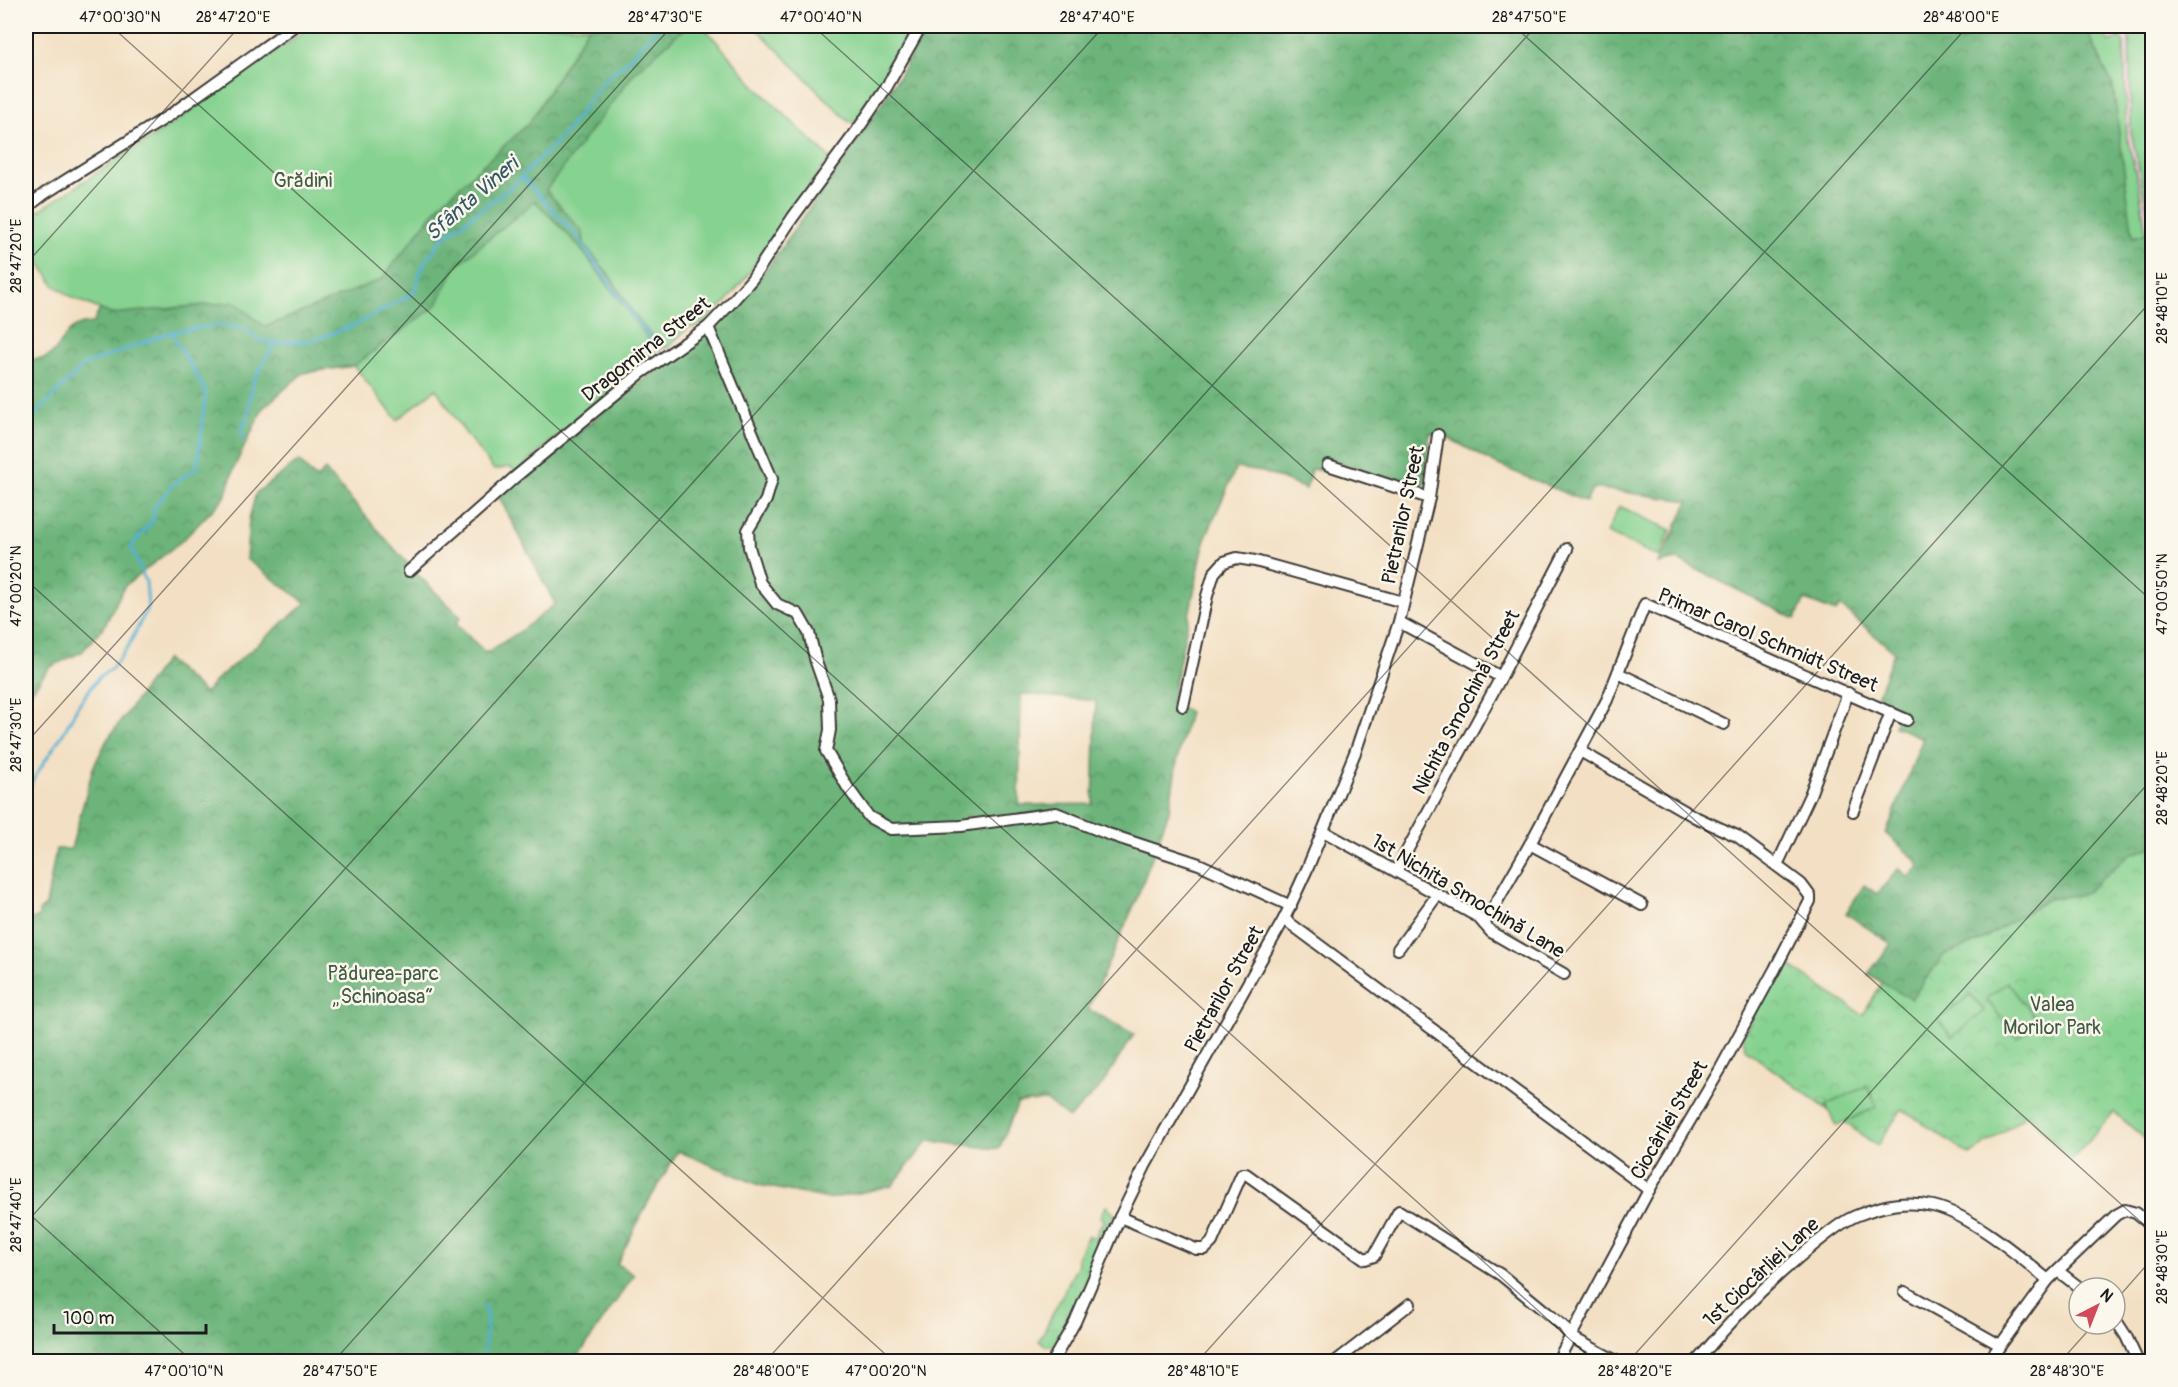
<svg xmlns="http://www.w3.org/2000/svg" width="2178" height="1387" font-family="Pangolin,sans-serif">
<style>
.built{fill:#f5cfda}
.grass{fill:url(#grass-tufts);stroke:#517756;stroke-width:1.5}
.forest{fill:url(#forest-crowns);stroke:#44684b;stroke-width:1.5;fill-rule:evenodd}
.park{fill:url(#park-crowns);stroke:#517756;stroke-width:1.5}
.garden{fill:#86d290;stroke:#517756;stroke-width:1.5}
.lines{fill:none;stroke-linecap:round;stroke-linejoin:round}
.stream{stroke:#55b1d3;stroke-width:3}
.street-casing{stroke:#3c3935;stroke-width:14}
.street{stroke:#fff;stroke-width:10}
.ticks{fill:none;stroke:#1c1c1c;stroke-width:1.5;stroke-opacity:0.45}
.labels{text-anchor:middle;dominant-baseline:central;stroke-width:5;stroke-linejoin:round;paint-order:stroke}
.park-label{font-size:20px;fill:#415c45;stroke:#fbf7ec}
.street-label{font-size:20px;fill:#1c1c1c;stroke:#fbf7ec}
.water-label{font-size:21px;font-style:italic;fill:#335865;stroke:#fbf7ec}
.neatline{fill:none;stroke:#1c1c1c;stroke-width:2}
.ticks-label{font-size:15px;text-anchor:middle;fill:#1c1c1c}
</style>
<defs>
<pattern id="grass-tufts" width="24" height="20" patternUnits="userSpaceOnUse" patternTransform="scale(1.5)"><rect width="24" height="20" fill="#86d290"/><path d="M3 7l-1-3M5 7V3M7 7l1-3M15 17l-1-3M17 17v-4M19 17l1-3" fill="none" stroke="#73b47c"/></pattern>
<pattern id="forest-crowns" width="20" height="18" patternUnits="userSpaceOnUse" patternTransform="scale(1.5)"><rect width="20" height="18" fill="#6cb47a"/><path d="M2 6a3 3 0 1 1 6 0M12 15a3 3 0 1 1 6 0" fill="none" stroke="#589263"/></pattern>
<pattern id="park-crowns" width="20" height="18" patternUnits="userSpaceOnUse" patternTransform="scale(1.5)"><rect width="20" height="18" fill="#86d290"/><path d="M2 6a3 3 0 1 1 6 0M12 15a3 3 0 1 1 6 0" fill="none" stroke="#73b47c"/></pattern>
</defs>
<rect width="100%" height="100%" fill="#fbf7ec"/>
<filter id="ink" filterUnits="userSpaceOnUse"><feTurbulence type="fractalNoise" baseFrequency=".0167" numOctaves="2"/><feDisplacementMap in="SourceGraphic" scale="12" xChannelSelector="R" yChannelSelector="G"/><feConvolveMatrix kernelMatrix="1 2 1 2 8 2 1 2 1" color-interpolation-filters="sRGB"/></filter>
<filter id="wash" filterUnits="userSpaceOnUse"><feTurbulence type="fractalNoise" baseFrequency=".008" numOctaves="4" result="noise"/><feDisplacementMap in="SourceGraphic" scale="24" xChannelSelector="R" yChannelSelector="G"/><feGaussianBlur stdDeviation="1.35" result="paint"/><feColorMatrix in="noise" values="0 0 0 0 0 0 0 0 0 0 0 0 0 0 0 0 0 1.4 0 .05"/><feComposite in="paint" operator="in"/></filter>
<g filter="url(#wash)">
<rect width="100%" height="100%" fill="#f3e0c4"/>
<!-- built -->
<path class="built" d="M2085,26H2152V231L2143,234L2123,170L2113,86Z"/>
<!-- grass -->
<path class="grass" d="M1106,1206L1114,1214L1113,1224L1067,1330L1057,1347L1046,1346L1039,1341L1042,1335L1078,1264L1077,1258L1088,1235L1094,1238L1104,1219L1100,1217Z"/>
<!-- forest -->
<g class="forest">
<path d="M589,26H687L635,72L627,84L574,220L583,232L584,244L610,276L633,313L661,348L656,349L577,244L535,201L456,266L437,306L354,366L303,373L263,408L234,468L225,497L184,539L124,587L105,625L82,652L50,667L26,698V359C32,359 39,360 45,358C65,349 61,323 93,323L100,309L111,314L235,302L266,327L382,279L440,204L529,123Z"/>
<path d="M927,26H1083L1087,29L1091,26H1941L1961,41L1979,26H2085L2113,86L2133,237L2152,231V847L2128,856L2084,894L2048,899L1978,942L1944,955L1911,1000L1868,974L1891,944L1846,913L1864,885L1877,894L1899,868L1908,877L1919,867L1916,860L1886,834L1923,738L1894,726L1900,709L1876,699L1894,652L1840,606L1836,612L1805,600L1795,619L1678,560L1658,564L1689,501L1593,488L1586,502L1496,464L1447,437L1430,433L1423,492L1372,476L1369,472L1325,459L1321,471L1311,469L1306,489L1263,472L1236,468L1205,539L1171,702L1189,712L1178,756L1169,811L1136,901L1088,1009L1134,1034L1102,1085L1069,1118L1046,1101L1018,1103L999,1149L928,1141L892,1186L829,1199L759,1185L678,1151L646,1206L617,1264L634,1275L575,1361H26V919L39,918V911L46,906L56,849H71L93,768L107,740L166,659L205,693L217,679L306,603L246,559L249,519L256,493L299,461L316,479L325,470L415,572L461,617L456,624L486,653L518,633L555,604L499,497L661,365L717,326L755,285L858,140L898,78ZM1021,694L1096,701L1093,804L1019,805Z"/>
</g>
<!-- park -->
<path class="park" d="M2152,847V1145L2114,1112L2071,1161L2028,1114L1970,1155L1902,1109L1877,1146L1745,1049L1743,1036L1783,961L1863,1015L1882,983L1911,999L1944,955L1978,942L2048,899L2084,894L2128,856Z"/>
<!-- garden -->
<g class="garden">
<path d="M312,26H589L529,123L440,204L382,279L265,327L235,302L111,314L73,298L54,285L26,241V219L162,131Z"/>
<path d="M687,26H703L756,87L830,158L789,213L746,277L725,303L700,325L688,328L667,348H661L633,313L610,276L584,244L583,232L546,190L635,72Z"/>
<path d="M754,26H914L903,48L855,123L848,121Z"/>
<path d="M1941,26H1979L1961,42Z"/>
<path d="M2085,26H2101L2110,42L2120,37L2124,44L2127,137L2140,191L2146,233L2133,237L2113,86Z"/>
<path d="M2129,26H2137L2141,33L2152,27L2151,226L2131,132Z"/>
<path d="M535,201L577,244L656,349L643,364L516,472L510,467L494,470L466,434L436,389L397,420L354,366L436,306L456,266Z"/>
<path d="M1619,506L1671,530L1659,557L1607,533Z"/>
<path d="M2007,982L2039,1022L2018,1038L1986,999Z"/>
<path d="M1971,994L1984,1011L1952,1037L1938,1020Z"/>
<path d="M1867,1086L1877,1107L1836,1126L1826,1105Z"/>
</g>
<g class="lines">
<!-- stream -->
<g class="stream">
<path d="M522,177L576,235L627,308L660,351"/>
<path d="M26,424L84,365L171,332L221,325L244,328L260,341L275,343L313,340L355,325L414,293L423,265L443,238L512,186L565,133L607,77L627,61L659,26"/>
<path d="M245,440L241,430L247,418L253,382L275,343"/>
<path d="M26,801L32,781L64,732L79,704L98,678L112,668L128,647L148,607L146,582L131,547L153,520L155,506L174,483L197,468L206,392L171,332"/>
<path d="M483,1362L487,1318L484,1306"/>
</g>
</g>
</g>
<g filter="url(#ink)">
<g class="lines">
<defs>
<g id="street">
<path d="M26,208L44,194L170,115L294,26"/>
<path d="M708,327L772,479L766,500L748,530L749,547L760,583L777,604L798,614L809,633L816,662L829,699L830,730L826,751L848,788L869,817L891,829L961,826L1056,813L1108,834L1199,864L1291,906"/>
<path d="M1328,465L1429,498"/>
<path d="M409,571L514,478L641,373L708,327L730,304L752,279L793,217L856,132L886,88L921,26"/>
<path d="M1399,622L1501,677"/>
<path d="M1618,673L1724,724"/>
<path d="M1183,706L1207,596L1214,573L1224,562L1237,558L1255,561L1403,602"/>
<path d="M1853,811L1891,712"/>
<path d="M1323,831L1478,917L1491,932L1564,974"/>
<path d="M1530,844L1642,905"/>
<path d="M1777,865L1810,795L1848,693"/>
<path d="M1396,871L1501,677L1567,549"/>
<path d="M1284,919L1649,1190"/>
<path d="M1484,924L1530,844L1607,700L1645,604L1907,720"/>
<path d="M1398,949L1438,894"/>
<path d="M1120,1217L1196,1249H1205L1212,1242L1240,1178L1242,1174H1246L1365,1259L1374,1256L1399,1211L1501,1275L1563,1326L1571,1337L1618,1362"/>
<path d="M2058,1271L2080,1288"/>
<path d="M1905,1292L2000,1345"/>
<path d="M2115,1319L2126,1336L2138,1362"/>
<path d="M1052,1362L1075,1322L1120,1217L1146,1164L1284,919L1308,867L1356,750L1399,622L1429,498L1438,435"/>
<path d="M1335,1362L1410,1304"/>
<path d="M1557,1362L1649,1190L1721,1068L1775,969L1810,901V896L1801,884L1737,836L1695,817L1580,751"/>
<path d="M1696,1362C1732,1319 1772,1278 1816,1243C1829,1233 1842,1221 1858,1215C1883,1205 1906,1200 1933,1206C1971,1215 2018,1255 2048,1280"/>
<path d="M1988,1362L2048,1280L2116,1215L2125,1210L2136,1213L2152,1226"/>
</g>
</defs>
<!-- street casing -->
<use href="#street" class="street-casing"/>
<!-- street -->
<use href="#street" class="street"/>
</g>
</g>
<!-- ticks -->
<path class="ticks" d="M111,26L1595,1362M813,26L2152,1232M1514,26L2152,601M26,264L240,26M26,580L894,1362M26,743L672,26M26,1211L193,1362M26,1223L1104,26M2115,1301L2152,1259M333,1362L1536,26M765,1362L1968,26M1197,1362L2152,300M1628,1362L2152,779M2060,1362L2094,1324"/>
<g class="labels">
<!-- park labels -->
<g class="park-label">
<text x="303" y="180">Grădini</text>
<text x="383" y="973">Pădurea-parc<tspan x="383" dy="23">„Schinoasa“</tspan></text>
<text x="2052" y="1004">Valea<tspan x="2052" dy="23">Morilor Park</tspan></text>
</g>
<!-- street labels -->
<g class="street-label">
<text transform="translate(646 349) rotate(-38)">Dragomirna Street</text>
<text transform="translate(1403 515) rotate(-78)">Pietrarilor Street</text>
<text transform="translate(1768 640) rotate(23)">Primar Carol Schmidt Street</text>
<text transform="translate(1466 702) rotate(-62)">Nichita Smochină Street</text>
<text transform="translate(1468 896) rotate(31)">1st Nichita Smochină Lane</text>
<text transform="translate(1224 989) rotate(-61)">Pietrarilor Street</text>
<text transform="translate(1669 1120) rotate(-60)">Ciocârliei Street</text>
<text transform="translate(1761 1272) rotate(-43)">1st Ciocârliei Lane</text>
</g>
<!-- water labels -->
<g class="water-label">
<text transform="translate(472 199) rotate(-41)">Sfânta Vineri</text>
</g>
</g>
<!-- margin -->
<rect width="2178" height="1387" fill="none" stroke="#fbf7ec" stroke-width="66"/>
<!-- north arrow -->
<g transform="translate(2097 1306) rotate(42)"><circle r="28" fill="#fbf7ec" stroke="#a29f99" stroke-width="1.5"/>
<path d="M0-4.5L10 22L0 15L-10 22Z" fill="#d1495b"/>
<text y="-9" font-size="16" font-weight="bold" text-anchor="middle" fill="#1c1c1c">N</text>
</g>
<!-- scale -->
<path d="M54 1324v9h152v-9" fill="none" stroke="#1c1c1c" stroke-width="3"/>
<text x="63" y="1324" font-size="18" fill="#1c1c1c" stroke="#fbf7ec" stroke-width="4.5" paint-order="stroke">100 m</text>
<rect x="33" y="33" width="2112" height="1321" class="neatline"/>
<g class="ticks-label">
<text x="120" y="22">47°00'30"N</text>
<text x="233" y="22">28°47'20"E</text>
<text x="665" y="22">28°47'30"E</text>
<text x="821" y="22">47°00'40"N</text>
<text x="1097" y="22">28°47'40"E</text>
<text x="1529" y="22">28°47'50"E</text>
<text x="1961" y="22">28°48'00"E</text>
<text transform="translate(16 256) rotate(-90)" y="5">28°47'20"E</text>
<text transform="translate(2162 308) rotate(-90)" y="5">28°48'10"E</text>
<text transform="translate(16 586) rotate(-90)" y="5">47°00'20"N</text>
<text transform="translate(2162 594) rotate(-90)" y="5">47°00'50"N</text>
<text transform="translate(16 735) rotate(-90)" y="5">28°47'30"E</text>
<text transform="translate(2162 788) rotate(-90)" y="5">28°48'20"E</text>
<text transform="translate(16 1215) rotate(-90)" y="5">28°47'40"E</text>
<text transform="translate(2162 1267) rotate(-90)" y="5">28°48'30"E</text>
<text x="184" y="1376">47°00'10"N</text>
<text x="340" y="1376">28°47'50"E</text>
<text x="771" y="1376">28°48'00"E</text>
<text x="886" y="1376">47°00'20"N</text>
<text x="1203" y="1376">28°48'10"E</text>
<text x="1635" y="1376">28°48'20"E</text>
<text x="2067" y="1376">28°48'30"E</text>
</g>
</svg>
